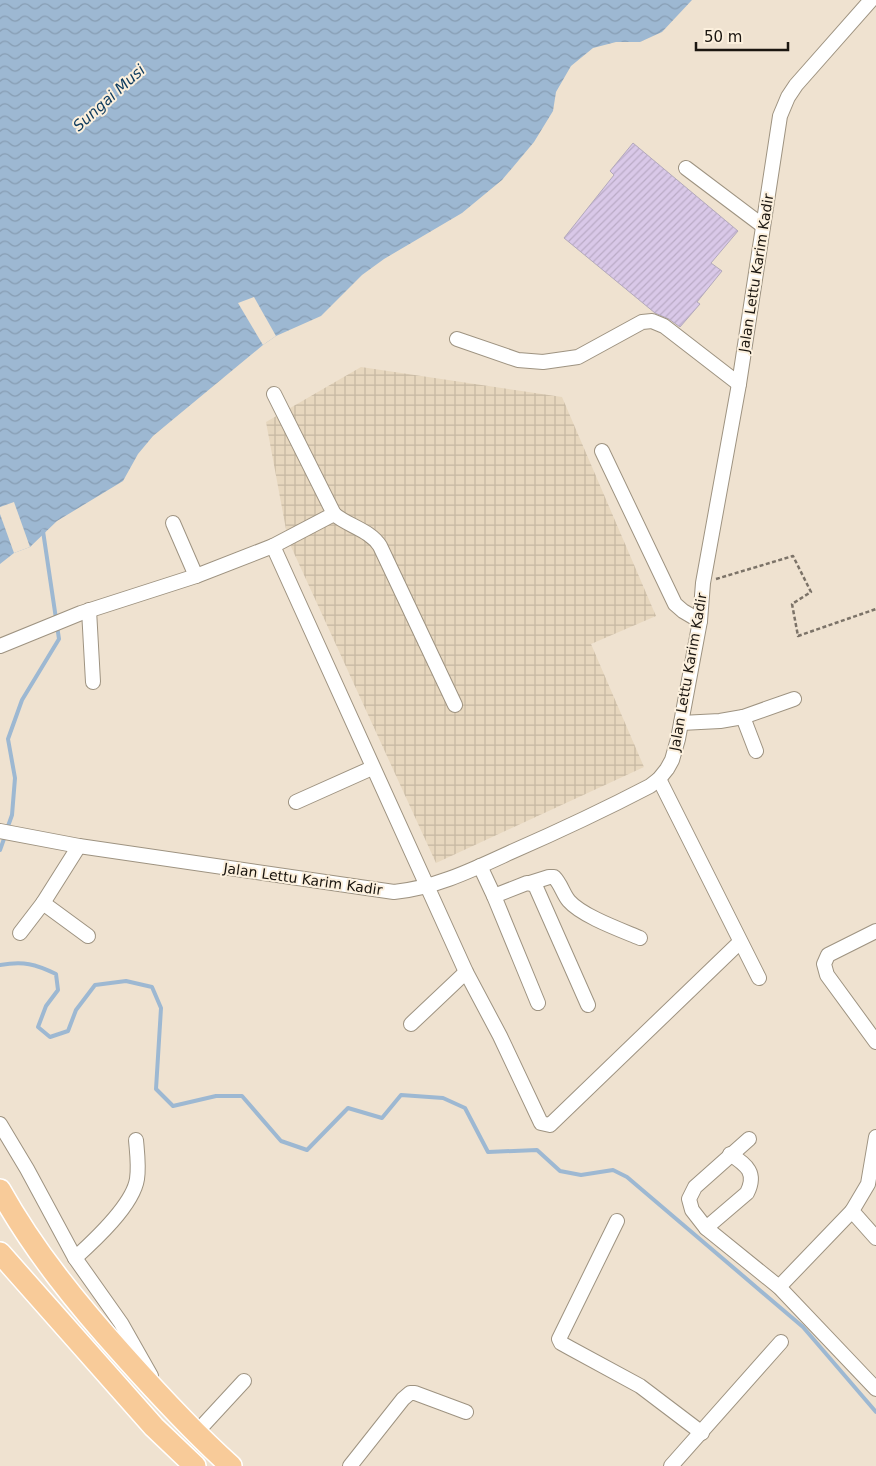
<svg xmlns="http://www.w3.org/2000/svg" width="876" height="1466" font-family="'DejaVu Sans',sans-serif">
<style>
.industrial{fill:url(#industrial-grid)}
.water{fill:url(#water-waves)}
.pier{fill:#efe2d0}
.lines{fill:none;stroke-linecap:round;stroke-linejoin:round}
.stream{stroke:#9db8d2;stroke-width:4}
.building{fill:url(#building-hatch);stroke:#b3a9bb}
.minor-casing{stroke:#9e9381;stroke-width:16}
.highway-casing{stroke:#fff;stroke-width:24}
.path{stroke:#7c7368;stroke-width:2.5;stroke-dasharray:4 2.5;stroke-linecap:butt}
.minor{stroke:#fff;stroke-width:14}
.highway{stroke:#f8cb99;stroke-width:21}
.labels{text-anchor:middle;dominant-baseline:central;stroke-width:4;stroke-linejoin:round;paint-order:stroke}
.street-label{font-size:14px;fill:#1b1610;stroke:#fcf0dd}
.water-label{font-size:15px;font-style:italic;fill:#0d3a5d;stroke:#fcf0dd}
</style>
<defs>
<pattern id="industrial-grid" width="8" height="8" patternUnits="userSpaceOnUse" patternTransform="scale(1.25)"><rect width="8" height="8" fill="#e7d7be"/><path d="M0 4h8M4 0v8" fill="none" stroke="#c6b8a2"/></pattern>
<pattern id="water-waves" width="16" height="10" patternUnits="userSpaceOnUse" patternTransform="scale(1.25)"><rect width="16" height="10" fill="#9db8d2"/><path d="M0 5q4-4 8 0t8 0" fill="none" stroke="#879db3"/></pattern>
<pattern id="building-hatch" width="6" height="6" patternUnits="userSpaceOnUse" patternTransform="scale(1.25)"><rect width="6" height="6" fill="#d9c8e8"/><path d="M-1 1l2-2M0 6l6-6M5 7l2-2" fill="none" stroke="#baabc6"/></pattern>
</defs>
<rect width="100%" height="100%" fill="#efe2d0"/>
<!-- industrial -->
<path class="industrial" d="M361,367L562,397L656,616L591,644L644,767L436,863L288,540L266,422Z"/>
<!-- water -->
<path class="water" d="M0,0H692L662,32L640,42H616L593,48L571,66L556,92L553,111L534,142L502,180L462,213L384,259L362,275L321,316L276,336L263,345L153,436L138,454L123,481L57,521L30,547L14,553L0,564Z"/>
<!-- pier -->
<g class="pier">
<path d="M254,297L276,336L263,345L238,303Z"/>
<path d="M14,502L30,547L14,553L0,514V507Z"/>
</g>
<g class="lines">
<!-- stream -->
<g class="stream">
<path d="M7,829L12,815L15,778L8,739L22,700L59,639L43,531"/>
<path d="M0,850L5,836"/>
<path d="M0,965C24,961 35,964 56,974L58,990L46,1006L38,1027L50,1037L68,1031L76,1010L95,985L126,981L152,987L161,1008L156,1089L173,1106L216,1096H242L281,1141L307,1150L348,1108L382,1118L401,1095L443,1098L465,1108L488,1152L537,1150L560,1171L581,1175L613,1170L627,1177L803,1327L876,1412"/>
</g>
</g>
<!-- building -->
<path class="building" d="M633,143L738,231L711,263L722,271L697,302L700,304L680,327L669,319L655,313L564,238L614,175L610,171Z"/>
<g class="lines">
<defs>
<g id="minor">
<path d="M686,168L763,226"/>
<path d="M457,339L518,360L543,362L578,357L642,322L652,321L664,326L739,384"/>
<path d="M602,451L675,604L683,611L700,621"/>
<path d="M334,514C348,526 370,530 380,546L455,705"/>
<path d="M173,523L196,576"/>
<path d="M273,546L334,514L274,394"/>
<path d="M89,610L93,682"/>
<path d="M0,646L81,613L196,576L273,546L466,972L500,1036L541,1123L550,1125L740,942"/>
<path d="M743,717L756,751"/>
<path d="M681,723L720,721L743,717L794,699"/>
<path d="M659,779L759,978"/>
<path d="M296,802L372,768"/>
<path d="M0,831L79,846L394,892C435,888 472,870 509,853C557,832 604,810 650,786L659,779L667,769L672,760L678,739L700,621L703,583L739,384L780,116L788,97L796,85L871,0"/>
<path d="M480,866L494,896L538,1003"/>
<path d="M530,883L549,877H554C561,884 563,894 569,901C582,916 621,930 640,938"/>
<path d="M494,896L527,883L535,885L588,1005"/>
<path d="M43,903L88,936"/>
<path d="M876,931L828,955L824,964L827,975L876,1042"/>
<path d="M20,933L43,903L79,846"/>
<path d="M411,1024L466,972"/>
<path d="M0,1124L27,1169L75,1258L121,1323L151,1376"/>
<path d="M876,1137L868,1184L852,1211L876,1238"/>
<path d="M749,1139L695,1187L689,1199L692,1210L706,1228L779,1287L876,1389"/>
<path d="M617,1221L559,1339L561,1343L570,1348L640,1386L702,1433"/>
<path d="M706,1228L747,1193C757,1173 747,1165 730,1154"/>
<path d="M75,1258C95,1240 133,1205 137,1179C139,1166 137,1152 136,1140"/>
<path d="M779,1287L852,1211"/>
<path d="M195,1434L244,1381"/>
<path d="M350,1466L403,1399L410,1393H415L466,1412"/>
<path d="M671,1466L781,1342"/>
</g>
<g id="highway">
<path d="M0,1190C34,1251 78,1305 125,1357C159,1395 193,1432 231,1466"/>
<path d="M0,1253L154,1427L195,1466"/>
</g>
</defs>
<!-- minor casing -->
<use href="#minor" class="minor-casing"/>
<!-- highway casing -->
<use href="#highway" class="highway-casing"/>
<!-- path -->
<path class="path" d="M716,579L793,556L811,592L792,604L798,636L876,609"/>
<!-- minor -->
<use href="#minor" class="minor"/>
<!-- highway -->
<use href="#highway" class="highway"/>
</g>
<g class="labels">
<!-- street labels -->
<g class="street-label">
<text transform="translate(756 273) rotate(-81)">Jalan Lettu Karim Kadir</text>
<text transform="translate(688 672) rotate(-80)">Jalan Lettu Karim Kadir</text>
<text transform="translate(303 879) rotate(8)">Jalan Lettu Karim Kadir</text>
</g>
<!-- water labels -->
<g class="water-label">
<text transform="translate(109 98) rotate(-42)">Sungai Musi</text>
</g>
</g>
<!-- scale -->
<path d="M696 42v8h92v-8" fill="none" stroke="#1b1610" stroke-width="2.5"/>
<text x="704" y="42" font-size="15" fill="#1b1610" stroke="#fcf0dd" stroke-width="4" paint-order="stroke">50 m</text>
</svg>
